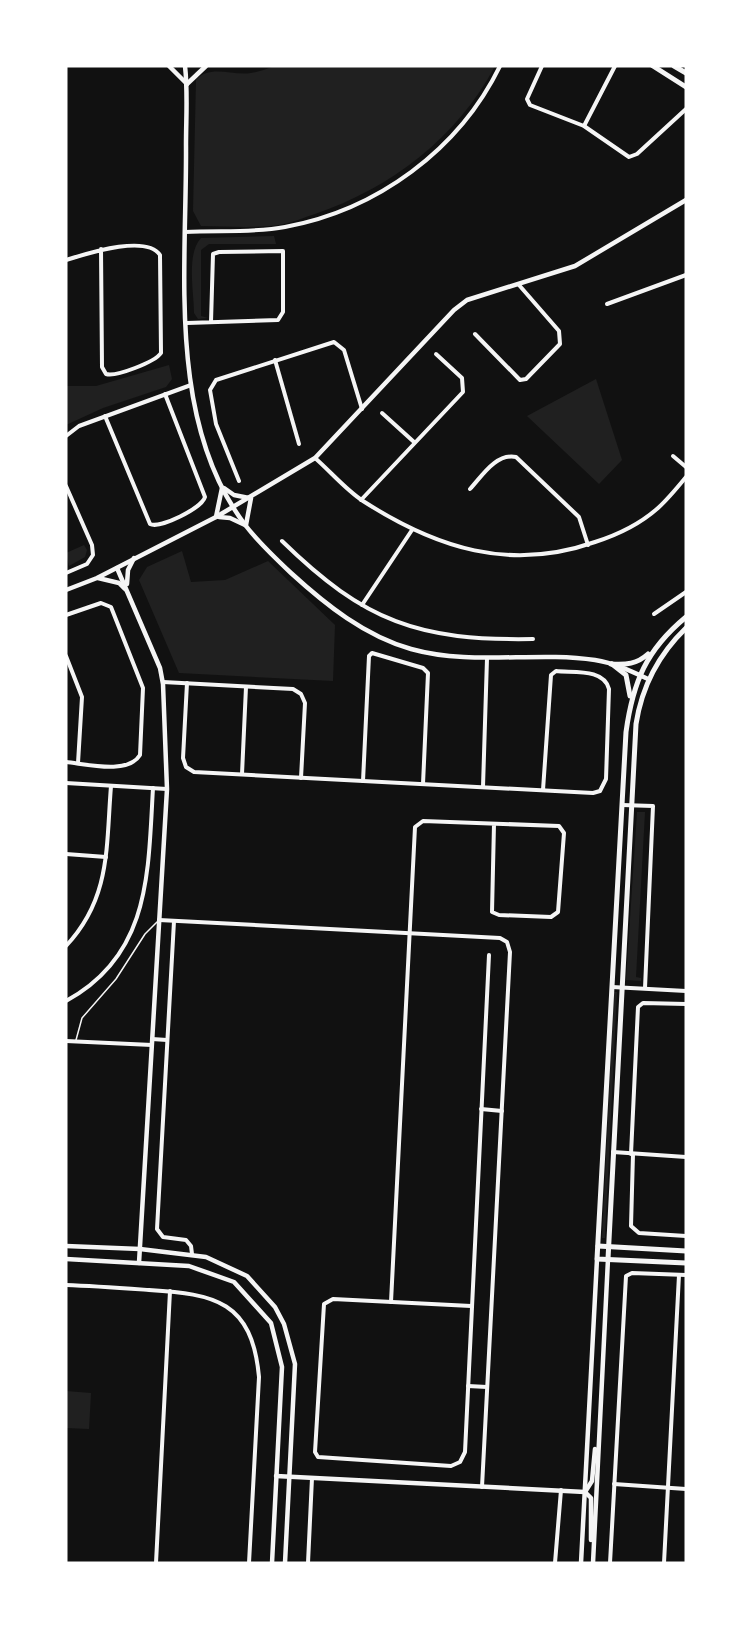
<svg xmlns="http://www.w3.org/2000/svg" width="752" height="1629" font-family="'Crimson Pro',serif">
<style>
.green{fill:#202020}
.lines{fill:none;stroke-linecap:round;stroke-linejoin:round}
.service{stroke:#f5f5f5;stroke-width:1.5}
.minor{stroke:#f5f5f5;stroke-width:4}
.tertiary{stroke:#f5f5f5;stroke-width:4.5}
.secondary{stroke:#f5f5f5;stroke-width:5}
</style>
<rect width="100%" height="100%" fill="#111"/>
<!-- green -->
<g class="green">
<path d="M274,66H495C457,138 391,188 315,214C305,217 294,222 284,224C258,229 228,226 201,226L193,211L196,80C210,64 232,76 251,73C258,72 267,69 274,66Z"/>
<path d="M274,236L276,244H209L201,250V316L208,318L198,319L194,313C194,292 186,254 201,238Z"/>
<path d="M169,365L172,379L166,387L103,408L66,425V386H96Z"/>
<path d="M596,379L622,460L599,484L527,416Z"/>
<path d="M84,545L87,550L85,557L69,566L66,553Z"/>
<path d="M182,551L191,582L225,580L268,561L335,625L333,681L179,673L139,580L147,567Z"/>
<path d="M637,812H645L636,977L641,978V981L626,980Z"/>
<path d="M614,992H617L605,1238H602Z"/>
<path d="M66,1391L91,1393L89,1429L66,1428Z"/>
</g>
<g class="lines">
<!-- service -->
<path class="service" d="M76,1040L82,1018L116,979L145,934L157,922"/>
<!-- minor -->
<g class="minor">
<path d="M542,66L527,99L530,105L584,126L629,157L637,154L686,109"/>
<path d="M584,126L615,66"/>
<path d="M185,232C218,230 254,233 285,227C377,210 459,150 500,66"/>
<path d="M66,260C86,254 146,234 160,255L161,353C155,362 116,377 106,374L102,367L101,249"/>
<path d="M607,304L686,275"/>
<path d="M187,323L278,320L283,312V251L219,252L213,254L211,322"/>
<path d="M475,334L520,380L526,379L560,344L559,331L519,285"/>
<path d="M275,360L299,444"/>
<path d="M382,413L414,442"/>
<path d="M105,416L150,524C160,529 202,508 205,497L165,394"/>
<path d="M66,436L79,426L191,385"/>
<path d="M673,456L686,467"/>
<path d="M315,458C331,472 346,490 363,501C436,548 510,572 595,542C617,535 640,524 658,508C668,499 677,488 686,477"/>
<path d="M239,481L216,424L210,390L216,380L334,342L344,350L362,409"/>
<path d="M66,486L92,545L93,555L87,564L66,573"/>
<path d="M470,489C482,476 496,453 516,457L579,517L588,545"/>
<path d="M361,500L463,392L462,378L436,354"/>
<path d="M282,541C365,622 419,641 533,639"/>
<path d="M362,605L412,530"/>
<path d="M654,614L686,592"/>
<path d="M66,615L101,603L111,607L143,688L140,755C128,775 86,764 66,762"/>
<path d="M66,656L82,697L78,763"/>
<path d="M163,682L293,689L301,694L305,703L301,778"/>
<path d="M187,683L183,758L186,767L194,772C327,779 460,786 593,793L600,791L606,779L609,689C604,668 573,673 556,671L551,675L543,790"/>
<path d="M242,774L246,687"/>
<path d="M363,781L369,656L372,653L423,668L428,673L423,784"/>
<path d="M66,783L167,789"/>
<path d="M483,787L487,659"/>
<path d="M622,805L653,806L645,988"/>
<path d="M66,854L106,857"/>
<path d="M159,920L500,938L507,942L510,952L482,1487"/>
<path d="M174,921L157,1229L163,1237L186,1240L191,1246L192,1254"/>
<path d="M66,946C111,898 106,847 111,786"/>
<path d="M612,987L686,991"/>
<path d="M66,1001C151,955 148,872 153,788"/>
<path d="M152,1039L167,1040"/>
<path d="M66,1041L152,1045"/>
<path d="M481,1109L502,1111"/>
<path d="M613,1152L686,1157"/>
<path d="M631,1154L638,1007L643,1003L686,1004"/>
<path d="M633,1154L631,1226L639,1233L686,1236"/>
<path d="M66,1285C94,1286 121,1288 149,1290C215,1294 252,1301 259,1377L249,1563"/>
<path d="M391,1302L415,827L423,821L559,826L564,833L558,912L551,917L499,915L492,912L494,824"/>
<path d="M471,1306L333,1299L324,1304L315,1452L318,1457L451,1466L460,1462L465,1452L489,955"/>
<path d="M468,1386L487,1387"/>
<path d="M614,1484L686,1489"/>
<path d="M156,1563L170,1291"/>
<path d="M308,1563L312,1478"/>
<path d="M555,1563L561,1490"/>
<path d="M610,1563L626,1276L632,1273L686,1275"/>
<path d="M664,1563L679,1275"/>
</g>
<!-- tertiary -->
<g class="tertiary">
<path d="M169,66L187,84"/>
<path d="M185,66C188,92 186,118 186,145C187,268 166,422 246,526C259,543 275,558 291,573C326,605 365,636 411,649C472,666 534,651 595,660C614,663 631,671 648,679"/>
<path d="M187,84L206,66"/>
<path d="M224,488L234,495L249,498"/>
<path d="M216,517L222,488"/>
<path d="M219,517L230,518L245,525"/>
<path d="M246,525L251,498"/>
<path d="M117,568L160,668L163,684L167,789L139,1263"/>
<path d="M98,578L119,583L125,589"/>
<path d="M127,584L128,570L134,558"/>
<path d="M66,590L97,578L216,517L315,458L454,310L467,300L575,266L686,200"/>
<path d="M66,1246L140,1249L206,1257L247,1276L275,1307L284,1324L295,1364L285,1563"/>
<path d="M66,1259L189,1266L234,1282L271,1323L282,1367L272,1563"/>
<path d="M276,1476L585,1492"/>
<path d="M585,1492L592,1481L595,1449"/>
<path d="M585,1492L591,1498V1540"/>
<path d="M581,1563L597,1259"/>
<path d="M593,1563L608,1259"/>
</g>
<!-- secondary -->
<g class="secondary">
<path d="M653,66L686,87"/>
<path d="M674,66L686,73"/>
<path d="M686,617C646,650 633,682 626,732L597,1259L686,1263"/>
<path d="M611,664C626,665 637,664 648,654"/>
<path d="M612,664L626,675L630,696"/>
<path d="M598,1246L686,1251"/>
<path d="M608,1259L636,724C642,686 658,655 686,628"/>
</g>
</g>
<!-- border -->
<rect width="752" height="1629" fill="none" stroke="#ffffff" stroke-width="135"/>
</svg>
